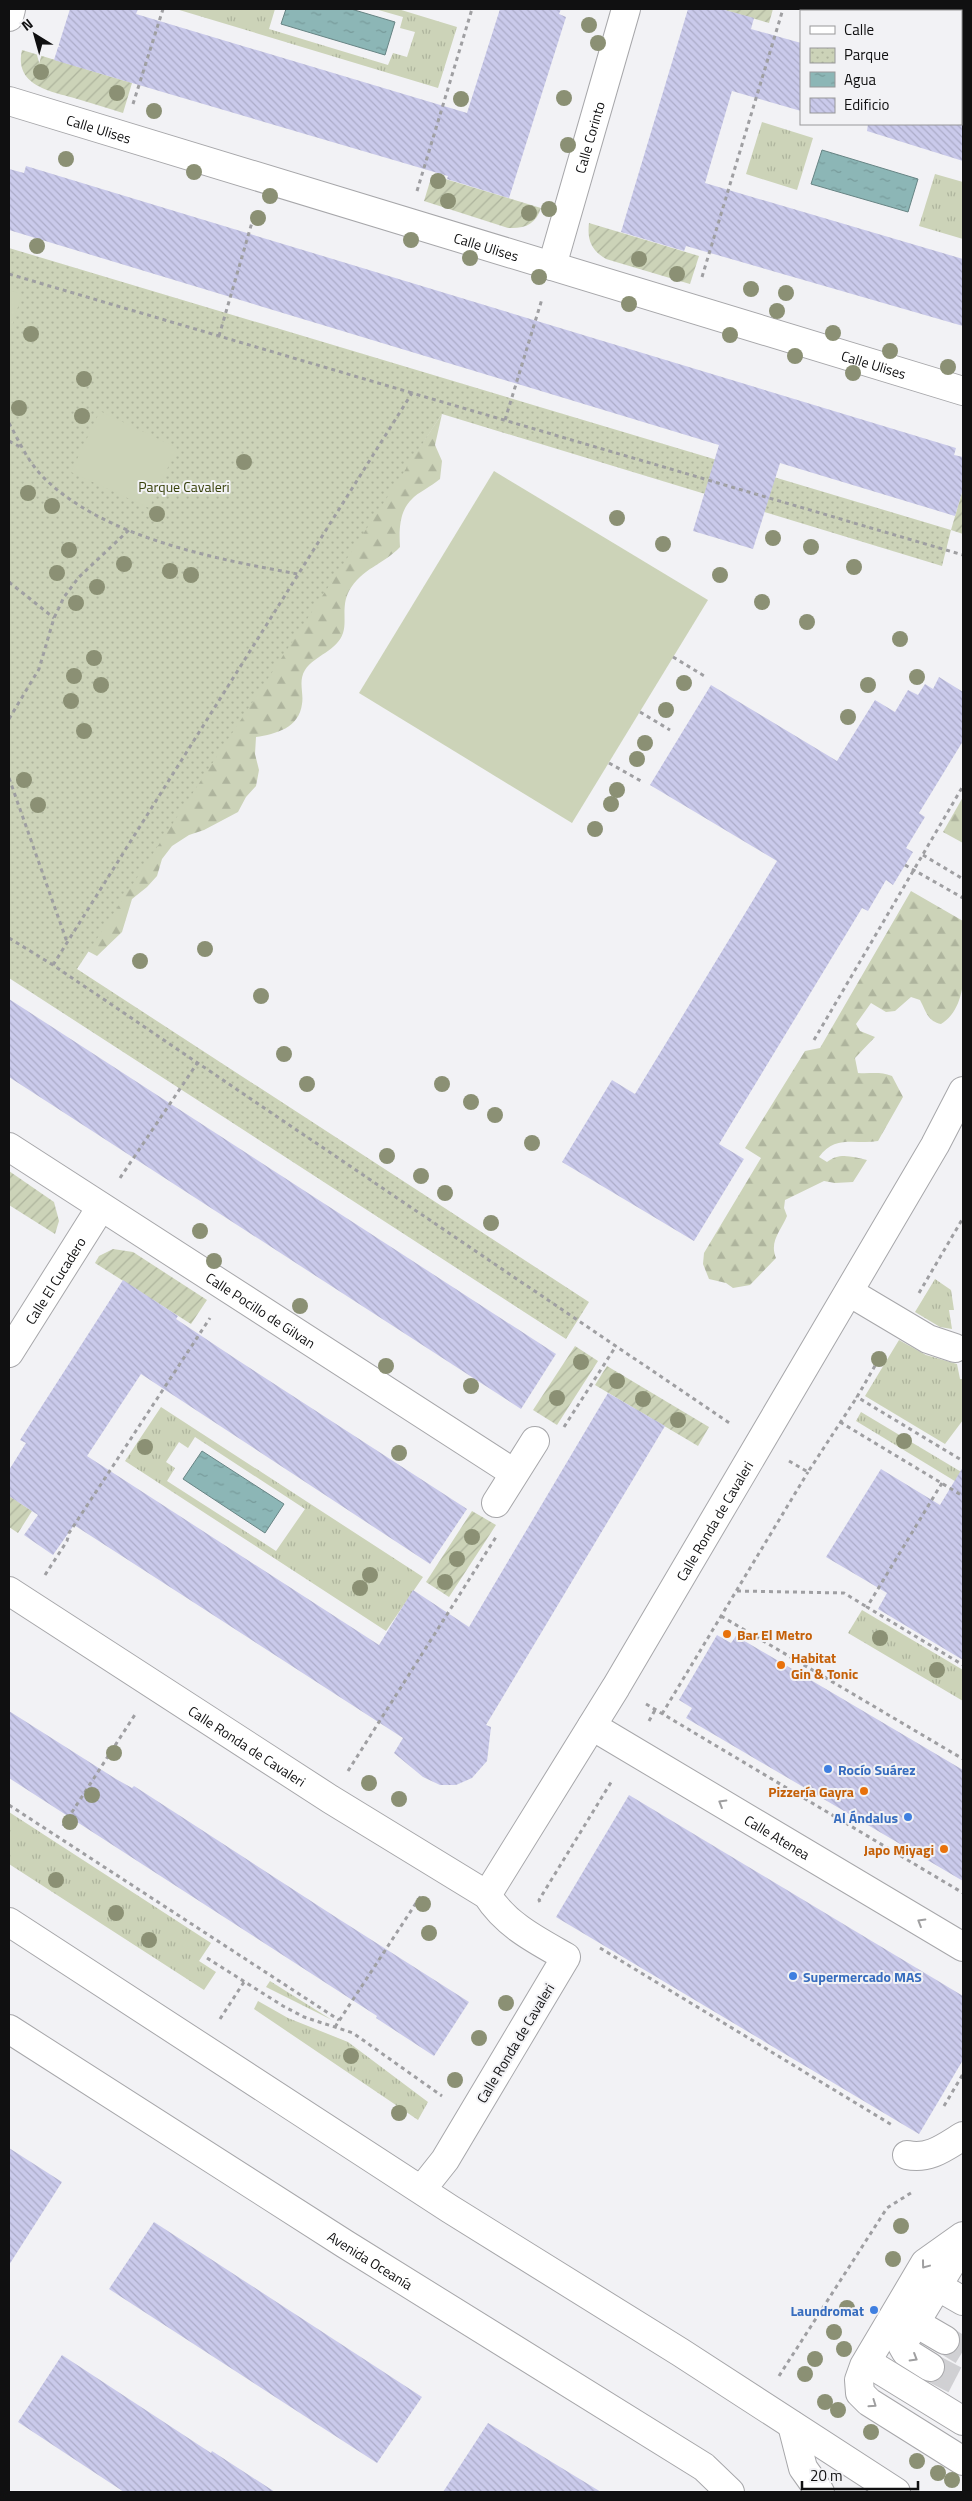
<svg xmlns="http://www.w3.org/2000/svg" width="972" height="2501" font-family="'Titillium Web',sans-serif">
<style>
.grass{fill:url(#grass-tufts);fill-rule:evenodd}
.forest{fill:url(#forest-firs)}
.park{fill:url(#park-dots)}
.garden{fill:url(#garden-furrows)}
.pitch{fill:#ccd3b8}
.water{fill:url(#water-ripples);stroke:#678484}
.building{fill:url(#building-back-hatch)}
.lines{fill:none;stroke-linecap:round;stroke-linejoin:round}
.minor-tunnel{stroke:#d0d0d3;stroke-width:28;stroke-dasharray:28 14;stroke-linecap:butt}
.minor-casing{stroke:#a7a7aa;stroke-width:30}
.path{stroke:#9f9fa2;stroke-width:3;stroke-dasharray:4 4;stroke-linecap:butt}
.minor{stroke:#fff;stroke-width:28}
.tree{fill:#8b9074}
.oneway{stroke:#9f9fa0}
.food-dot{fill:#e8710a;stroke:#f2f2f5;stroke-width:2}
.shop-dot{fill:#3f7fe0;stroke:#f2f2f5;stroke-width:2}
.labels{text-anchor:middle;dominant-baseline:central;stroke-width:4;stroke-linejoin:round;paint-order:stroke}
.street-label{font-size:14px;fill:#101011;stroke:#f2f2f5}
.park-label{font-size:14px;fill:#37400a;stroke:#f2f2f5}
.food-label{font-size:14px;font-weight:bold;fill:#c56008;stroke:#f2f2f5;text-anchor:start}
.shop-label{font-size:14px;font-weight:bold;fill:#366cbe;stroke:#f2f2f5;text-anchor:start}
</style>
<defs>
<pattern id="grass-tufts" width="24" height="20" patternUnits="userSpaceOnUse" patternTransform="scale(1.25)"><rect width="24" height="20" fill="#ccd3b8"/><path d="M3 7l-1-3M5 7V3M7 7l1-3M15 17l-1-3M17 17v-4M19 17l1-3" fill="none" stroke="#aeb49d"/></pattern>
<pattern id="forest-firs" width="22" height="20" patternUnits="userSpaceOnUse" patternTransform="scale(1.25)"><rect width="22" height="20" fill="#ccd3b8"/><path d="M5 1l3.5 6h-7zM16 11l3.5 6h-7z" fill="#aeb49d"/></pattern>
<pattern id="park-dots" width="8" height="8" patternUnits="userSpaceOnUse" patternTransform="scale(1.25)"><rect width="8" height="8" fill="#ccd3b8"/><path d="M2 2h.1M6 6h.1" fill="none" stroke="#aeb49d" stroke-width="1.8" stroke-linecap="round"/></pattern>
<pattern id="garden-furrows" width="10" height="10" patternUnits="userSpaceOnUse" patternTransform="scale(1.25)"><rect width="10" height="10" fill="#ccd3b8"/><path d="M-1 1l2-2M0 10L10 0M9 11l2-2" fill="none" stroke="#aeb49d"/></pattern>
<pattern id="water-ripples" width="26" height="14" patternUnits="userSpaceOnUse" patternTransform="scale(1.25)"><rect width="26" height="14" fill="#8cb6b6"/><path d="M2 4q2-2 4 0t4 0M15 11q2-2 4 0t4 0" fill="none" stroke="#789b9b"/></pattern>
<pattern id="building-back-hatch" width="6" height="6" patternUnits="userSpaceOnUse" patternTransform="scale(1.25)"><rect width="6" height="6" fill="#cacaeb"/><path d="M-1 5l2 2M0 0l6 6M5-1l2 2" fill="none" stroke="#acacc8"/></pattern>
</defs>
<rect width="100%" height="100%" fill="#f2f2f5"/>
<!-- grass -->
<g class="grass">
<path d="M176,9H275L269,29L388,65L393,53L407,57L415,32L400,28L403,17L375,9H398L457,27L438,88Z"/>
<path d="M762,122L813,138L797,190L746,174Z"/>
<path d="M935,174L963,182V239L919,226Z"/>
<path d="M935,1279L951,1290L954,1310H949L952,1329L940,1327L915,1312Z"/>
<path d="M899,1340L926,1355L957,1364L960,1379H963V1420L945,1444L865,1396Z"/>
<path d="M161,1407L423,1577L386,1631L125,1461ZM195,1437L305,1509L276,1551L167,1481L175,1468L166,1462L179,1442L188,1448Z"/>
<path d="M861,1412L963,1473V1486L856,1421Z"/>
<path d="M862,1610L963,1670V1701L848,1633Z"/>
<path d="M9,1812L211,1943L199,1961L216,1972L204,1990L9,1864Z"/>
<path d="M270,1981L332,2020L266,1987Z"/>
<path d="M258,2001L288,2018L348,2042L428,2102L418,2120L254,2009Z"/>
</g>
<!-- forest -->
<g class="forest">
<path d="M442,414L435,445L442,461L440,479C432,486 417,493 412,499C399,511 399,531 400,547C383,565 362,568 349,591C341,606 347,622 343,633C337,651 315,655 305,670C298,681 304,693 302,704C299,728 276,734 256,737L255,754L259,770L256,786L246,797L238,812L204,830L189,835L172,846L162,859L157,876L147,887L132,899L122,932L97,956L82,948Z"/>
<path d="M963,797V843L943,832Z"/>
<path d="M911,891L963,921C963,953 972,1005 941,1024C927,1021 926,1011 920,1000L911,997L895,1011L886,1012L871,1003L856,1024L860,1031L875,1037L855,1058L858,1073C871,1074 879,1071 892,1076L903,1097L878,1141C857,1145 835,1134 819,1157L827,1162C840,1152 852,1157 867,1160L853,1182L835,1183L824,1181L785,1200L784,1208L787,1216C781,1231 769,1241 776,1258L750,1285L733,1288L726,1283L709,1279L703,1264L704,1253L761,1158L745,1148L805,1051L820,1048Z"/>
</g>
<!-- park -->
<path class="park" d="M9,248L951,530L942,566L442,414L77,969L589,1302L566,1339L9,978Z"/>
<!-- garden -->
<g class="garden">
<path d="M721,9H773L769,23Z"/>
<path d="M22,50L132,83L123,113C107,108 91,103 74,98C49,91 14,85 22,50Z"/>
<path d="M432,175L541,208C536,224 525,229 508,228L424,201Z"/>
<path d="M589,223L699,256L690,284L606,259C591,250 587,240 589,223Z"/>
<path d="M963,489V534L951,530Z"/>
<path d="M9,1171L54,1202L59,1221L55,1234L9,1205Z"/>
<path d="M113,1249L133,1252L207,1300L191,1324L95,1263L99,1256Z"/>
<path d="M575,1346L598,1361L557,1425L533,1410Z"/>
<path d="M607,1366L709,1427L698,1446L595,1385Z"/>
<path d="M9,1496L32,1511L18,1533L9,1527Z"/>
<path d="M472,1511L496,1525L449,1597L426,1582Z"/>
</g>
<!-- pitch -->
<g class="pitch">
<path d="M9,290L22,294L9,336Z"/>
<path d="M100,411L177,448L149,508L71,472Z"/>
<path d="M494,471L708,600L572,823L359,693Z"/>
</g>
<!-- water -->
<g class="water">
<path d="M286,9H351L395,22L385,55L281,24Z"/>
<path d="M822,150L918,179L908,212L811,184Z"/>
<path d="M202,1451L284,1504L265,1533L183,1479Z"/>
</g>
<!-- building -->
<g class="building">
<path d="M70,9H138L136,14L467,113L500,9H561L559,14L566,17L509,198L447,179L448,176L54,60Z"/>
<path d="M688,9H721L754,18L751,29L801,43V111L732,91L705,183L963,259V326L686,246L684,251L621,232Z"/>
<path d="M868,124H963V161L867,131Z"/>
<path d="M26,166L956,448L954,455L963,457V489L955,516L780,463L753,549L693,531L719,445L9,230V169L24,173Z"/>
<path d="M939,677L963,692V741L919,813L925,817L906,848L913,852L893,885L886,880L868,911L862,908L719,1144L744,1159L694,1241L562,1162L612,1080L635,1094L777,861L650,785L711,685L837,761L875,700L895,712L908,690L918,695L925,684L933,689Z"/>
<path d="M9,999L556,1354L521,1409L9,1077Z"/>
<path d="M123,1280L178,1316L176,1319L236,1359L467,1509L430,1564L141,1374L87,1456L379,1645L413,1590L469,1627L608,1393L665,1426L486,1725L491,1727L487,1761L472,1778L456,1785H440L423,1777L394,1753L403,1738L74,1525L53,1555L24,1535L38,1515L9,1496V1470L26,1443L20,1440Z"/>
<path d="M963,1467V1660L878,1609L887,1593L826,1557L881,1469L940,1505Z"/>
<path d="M717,1635L731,1643L736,1636L963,1770V1881L686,1718L692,1708L679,1700Z"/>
<path d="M9,1711L116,1779L132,1788L134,1786L188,1821L334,1916L469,2002L434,2056L376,2018L377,2016L9,1778Z"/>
<path d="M629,1795L963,1996V2060L919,2134L556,1917Z"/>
<path d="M9,2148L62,2182L9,2265Z"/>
<path d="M154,2222L422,2397L377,2463L109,2289Z"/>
<path d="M62,2355L211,2453L212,2451L275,2492H124L18,2422Z"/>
<path d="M488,2423L601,2492H443Z"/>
</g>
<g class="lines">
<!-- minor-tunnel -->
<g class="minor-tunnel">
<path d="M945,2340L963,2351"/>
<path d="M930,2367L963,2384"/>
</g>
<defs>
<g id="minor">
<path d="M9,17L11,9"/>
<path id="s1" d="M9,101L963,391"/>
<path id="s2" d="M552,266L626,9"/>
<path id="s3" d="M9,1147L514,1473"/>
<path d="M849,1292L928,1339L955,1348"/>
<path id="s4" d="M9,1353L101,1207"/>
<path d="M496,1503L535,1441"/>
<path id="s5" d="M9,1591L330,1799L487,1895C506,1925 536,1940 566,1957L445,2160L422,2189"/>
<path id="s6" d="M592,1726L963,1947"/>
<path id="s7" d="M487,1895L616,1687L935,1145L963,1091"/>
<path d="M9,1922L450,2209L680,2352L896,2492"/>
<path id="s8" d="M9,2029L345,2244L704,2467L730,2492"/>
<path d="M907,2155C929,2160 945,2147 963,2136"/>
<path d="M963,2236L925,2263L864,2366L859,2380L860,2393L869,2402L963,2461"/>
<path d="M937,2286L963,2301"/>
<path d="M914,2322L945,2340"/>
<path d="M867,2362L963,2421"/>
<path d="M930,2367L906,2352L902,2345L963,2244"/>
<path d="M792,2425L803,2468L820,2492"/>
</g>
</defs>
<!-- minor casing -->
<use href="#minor" class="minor-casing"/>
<!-- path -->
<g class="path">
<path d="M133,104L163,9"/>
<path d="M417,191L472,9"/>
<path d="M9,274L412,393"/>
<path d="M702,277L783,9"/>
<path d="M219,336L255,212"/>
<path d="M505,420L542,299"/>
<path d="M9,423C19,441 28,462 43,477C104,538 216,559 298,574"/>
<path d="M9,441L22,448"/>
<path d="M9,582L54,618"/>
<path d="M673,657L706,677"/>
<path d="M640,712L670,730"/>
<path d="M9,719L39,669L54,618L64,597L79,577L129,530"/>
<path d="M609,763L641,781"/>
<path d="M9,778L67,942"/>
<path d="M923,855L963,879"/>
<path d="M905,865L963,898"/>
<path d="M9,938L53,965L731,1424"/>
<path d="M53,965L412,393L963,555"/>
<path d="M814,1040L963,786"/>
<path d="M120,1178L198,1062"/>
<path d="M919,1293L963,1218"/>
<path d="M883,1352L857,1397L963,1461"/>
<path d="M840,1422L963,1496"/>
<path d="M564,1427L616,1346"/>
<path d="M789,1461L808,1472L857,1397"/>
<path d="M942,1483L867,1607L963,1665"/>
<path d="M45,1575L67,1541L69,1533L210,1318"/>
<path d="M737,1591L844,1593L867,1607"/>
<path d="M721,1616L963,1759"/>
<path d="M646,1704L963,1893"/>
<path d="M662,1714L808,1472"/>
<path d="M649,1721L655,1710"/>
<path d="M348,1771L496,1537"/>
<path d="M9,1805L339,2020"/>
<path d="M63,1826L136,1713"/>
<path d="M540,1902L539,1900L613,1779"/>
<path d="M600,1948L892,2125"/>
<path d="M207,1958L283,2006L304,2017L353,2033L442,2096"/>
<path d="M220,2019L244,1982"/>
<path d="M335,2027L422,1894"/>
<path d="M944,2106L963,2074"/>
<path d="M779,2376L887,2208L914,2191"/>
</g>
<!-- minor -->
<use href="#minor" class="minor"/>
</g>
<!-- trees -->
<g class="tree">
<circle cx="589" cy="25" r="8"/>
<circle cx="598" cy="43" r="8"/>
<circle cx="41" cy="72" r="8"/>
<circle cx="117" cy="93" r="8"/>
<circle cx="564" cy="98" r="8"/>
<circle cx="461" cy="99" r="8"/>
<circle cx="154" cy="111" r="8"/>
<circle cx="568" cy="145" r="8"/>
<circle cx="66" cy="159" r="8"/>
<circle cx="194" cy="172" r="8"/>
<circle cx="438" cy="181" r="8"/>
<circle cx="270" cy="196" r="8"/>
<circle cx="448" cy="201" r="8"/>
<circle cx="549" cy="209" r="8"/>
<circle cx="529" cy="213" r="8"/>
<circle cx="258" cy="218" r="8"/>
<circle cx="411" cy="240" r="8"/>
<circle cx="37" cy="246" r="8"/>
<circle cx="470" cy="258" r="8"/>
<circle cx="639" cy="259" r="8"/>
<circle cx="677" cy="274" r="8"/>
<circle cx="539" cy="277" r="8"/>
<circle cx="751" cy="289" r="8"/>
<circle cx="786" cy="293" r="8"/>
<circle cx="629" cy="304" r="8"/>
<circle cx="777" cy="311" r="8"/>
<circle cx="833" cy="333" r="8"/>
<circle cx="31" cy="334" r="8"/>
<circle cx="730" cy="335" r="8"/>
<circle cx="890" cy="351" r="8"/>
<circle cx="795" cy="356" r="8"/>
<circle cx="948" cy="367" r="8"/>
<circle cx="853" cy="373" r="8"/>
<circle cx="84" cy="379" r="8"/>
<circle cx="19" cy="408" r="8"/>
<circle cx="82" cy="416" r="8"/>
<circle cx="244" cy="462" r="8"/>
<circle cx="28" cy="493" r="8"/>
<circle cx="52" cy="506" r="8"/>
<circle cx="157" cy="514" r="8"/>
<circle cx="617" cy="518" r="8"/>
<circle cx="773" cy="538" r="8"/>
<circle cx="663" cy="544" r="8"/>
<circle cx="811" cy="547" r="8"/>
<circle cx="69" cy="550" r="8"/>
<circle cx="124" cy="564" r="8"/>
<circle cx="854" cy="567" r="8"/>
<circle cx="170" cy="571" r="8"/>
<circle cx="57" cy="573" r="8"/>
<circle cx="191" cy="575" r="8"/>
<circle cx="720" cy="575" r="8"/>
<circle cx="97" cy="587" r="8"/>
<circle cx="762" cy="602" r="8"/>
<circle cx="76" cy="603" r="8"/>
<circle cx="807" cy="622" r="8"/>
<circle cx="900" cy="639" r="8"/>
<circle cx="94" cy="658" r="8"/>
<circle cx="74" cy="676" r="8"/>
<circle cx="917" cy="677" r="8"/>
<circle cx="684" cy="683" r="8"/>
<circle cx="101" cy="685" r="8"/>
<circle cx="868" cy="685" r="8"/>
<circle cx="71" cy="701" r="8"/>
<circle cx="666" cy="710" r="8"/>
<circle cx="848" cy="717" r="8"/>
<circle cx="84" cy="731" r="8"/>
<circle cx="645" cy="743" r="8"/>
<circle cx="637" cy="759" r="8"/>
<circle cx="24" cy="780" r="8"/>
<circle cx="617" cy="790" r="8"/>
<circle cx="611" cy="804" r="8"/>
<circle cx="38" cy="805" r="8"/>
<circle cx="595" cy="829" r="8"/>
<circle cx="205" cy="949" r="8"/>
<circle cx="140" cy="961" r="8"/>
<circle cx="261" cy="996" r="8"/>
<circle cx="284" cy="1054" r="8"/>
<circle cx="307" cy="1084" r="8"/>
<circle cx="442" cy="1084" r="8"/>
<circle cx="471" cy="1102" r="8"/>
<circle cx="495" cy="1115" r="8"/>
<circle cx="532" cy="1143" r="8"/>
<circle cx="387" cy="1156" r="8"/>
<circle cx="421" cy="1176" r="8"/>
<circle cx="445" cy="1193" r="8"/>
<circle cx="491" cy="1223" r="8"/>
<circle cx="200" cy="1231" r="8"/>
<circle cx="214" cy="1261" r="8"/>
<circle cx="300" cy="1306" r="8"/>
<circle cx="879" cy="1359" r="8"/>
<circle cx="581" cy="1362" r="8"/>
<circle cx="386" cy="1366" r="8"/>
<circle cx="617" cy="1381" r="8"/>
<circle cx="471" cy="1386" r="8"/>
<circle cx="557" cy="1398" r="8"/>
<circle cx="643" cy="1399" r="8"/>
<circle cx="678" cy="1420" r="8"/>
<circle cx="904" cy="1441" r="8"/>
<circle cx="145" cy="1447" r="8"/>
<circle cx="399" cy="1453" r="8"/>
<circle cx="472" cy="1537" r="8"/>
<circle cx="457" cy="1559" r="8"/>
<circle cx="370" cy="1575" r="8"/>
<circle cx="445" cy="1582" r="8"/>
<circle cx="360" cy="1588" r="8"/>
<circle cx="880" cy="1638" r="8"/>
<circle cx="937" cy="1670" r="8"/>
<circle cx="114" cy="1753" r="8"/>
<circle cx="369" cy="1783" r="8"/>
<circle cx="92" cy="1795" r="8"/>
<circle cx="399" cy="1799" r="8"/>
<circle cx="70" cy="1822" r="8"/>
<circle cx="56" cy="1880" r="8"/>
<circle cx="423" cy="1904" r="8"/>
<circle cx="116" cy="1913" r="8"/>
<circle cx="429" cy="1933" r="8"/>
<circle cx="149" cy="1940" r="8"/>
<circle cx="506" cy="2003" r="8"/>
<circle cx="479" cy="2038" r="8"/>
<circle cx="351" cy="2056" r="8"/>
<circle cx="455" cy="2080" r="8"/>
<circle cx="399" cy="2113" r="8"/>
<circle cx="901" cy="2226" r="8"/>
<circle cx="893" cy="2259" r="8"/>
<circle cx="847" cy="2308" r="8"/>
<circle cx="834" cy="2332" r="8"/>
<circle cx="844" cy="2349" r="8"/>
<circle cx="815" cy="2359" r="8"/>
<circle cx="805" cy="2374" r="8"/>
<circle cx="825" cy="2402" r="8"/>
<circle cx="838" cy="2410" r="8"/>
<circle cx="871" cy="2432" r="8"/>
<circle cx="917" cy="2461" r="8"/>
<circle cx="938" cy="2473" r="8"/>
<circle cx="952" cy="2480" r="8"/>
</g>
<!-- one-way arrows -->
<defs><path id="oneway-chevron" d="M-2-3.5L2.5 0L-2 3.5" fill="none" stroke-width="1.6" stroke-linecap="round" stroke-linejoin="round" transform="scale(1.25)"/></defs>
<g class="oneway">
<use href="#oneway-chevron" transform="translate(722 1803) rotate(-149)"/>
<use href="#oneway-chevron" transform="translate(921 1922) rotate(-149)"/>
<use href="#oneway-chevron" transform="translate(925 2265) rotate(127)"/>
<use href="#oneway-chevron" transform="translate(914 2358) rotate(31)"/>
<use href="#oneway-chevron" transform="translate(873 2404) rotate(35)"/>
</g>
<!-- markers -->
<g class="food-dot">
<circle cx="727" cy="1634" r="5"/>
<circle cx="781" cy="1665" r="5"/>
<circle cx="864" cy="1791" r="5"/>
<circle cx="944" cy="1849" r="5"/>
</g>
<g class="shop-dot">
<circle cx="828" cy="1769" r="5"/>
<circle cx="908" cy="1817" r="5"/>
<circle cx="793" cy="1976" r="5"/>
<circle cx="874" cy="2310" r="5"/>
</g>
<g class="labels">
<!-- street labels -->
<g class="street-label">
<text stroke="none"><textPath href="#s1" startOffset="94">Calle Ulises</textPath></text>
<text stroke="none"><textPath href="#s2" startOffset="134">Calle Corinto</textPath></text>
<text stroke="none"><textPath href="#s1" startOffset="499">Calle Ulises</textPath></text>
<text stroke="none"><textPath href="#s1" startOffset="904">Calle Ulises</textPath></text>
<text stroke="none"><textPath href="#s4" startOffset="86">Calle El Cucadero</textPath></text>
<text stroke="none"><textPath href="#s3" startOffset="300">Calle Pocillo de Gilvan</textPath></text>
<text stroke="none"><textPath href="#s7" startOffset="438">Calle Ronda de Cavaleri</textPath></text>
<text stroke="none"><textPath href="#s5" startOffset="284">Calle Ronda de Cavaleri</textPath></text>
<text stroke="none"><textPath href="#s6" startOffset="216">Calle Atenea</textPath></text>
<text transform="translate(515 2043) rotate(-59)">Calle Ronda de Cavaleri</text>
<text stroke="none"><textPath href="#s8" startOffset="429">Avenida Oceanía</textPath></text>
</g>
<!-- park labels -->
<g class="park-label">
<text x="184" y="486">Parque Cavaleri</text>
</g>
<!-- food labels -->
<g class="food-label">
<text x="737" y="1634">Bar El Metro</text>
<text x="791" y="1657">Habitat<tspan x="791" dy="16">Gin &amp; Tonic</tspan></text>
<text x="854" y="1791" text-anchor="end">Pizzería Gayra</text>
<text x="934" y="1849" text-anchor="end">Japo Miyagi</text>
</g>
<!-- shop labels -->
<g class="shop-label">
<text x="838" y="1769">Rocío Suárez</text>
<text x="898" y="1817" text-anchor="end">Al Ándalus</text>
<text x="803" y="1976">Supermercado MAS</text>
<text x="864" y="2310" text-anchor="end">Laundromat</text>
</g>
</g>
<!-- border -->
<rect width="972" height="2501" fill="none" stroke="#101011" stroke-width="20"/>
<!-- legend -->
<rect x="800" y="10" width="162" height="115" fill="#f2f2f5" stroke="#98989a"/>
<rect x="810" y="26" width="25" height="8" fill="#ffffff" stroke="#98989a"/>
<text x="844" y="35" font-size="15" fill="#101011">Calle</text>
<rect x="810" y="48" width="25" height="15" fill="url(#park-dots)" stroke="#98989a"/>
<text x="844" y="60" font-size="15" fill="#101011">Parque</text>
<rect x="810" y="72" width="25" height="15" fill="url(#water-ripples)" stroke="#98989a"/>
<text x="844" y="85" font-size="15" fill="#101011">Agua</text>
<rect x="810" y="98" width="25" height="15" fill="url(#building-back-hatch)" stroke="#98989a"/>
<text x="844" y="110" font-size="15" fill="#101011">Edificio</text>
<!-- north arrow -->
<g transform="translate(35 35) rotate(323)" stroke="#f2f2f5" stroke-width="4" paint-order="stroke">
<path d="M0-4L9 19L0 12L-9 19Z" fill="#101011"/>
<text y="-8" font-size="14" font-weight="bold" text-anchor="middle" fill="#101011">N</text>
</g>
<!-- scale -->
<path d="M802 2481v8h116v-8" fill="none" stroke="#101011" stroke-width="2.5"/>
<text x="810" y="2481" font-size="15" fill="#101011" stroke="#f2f2f5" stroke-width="4" paint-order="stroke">20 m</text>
</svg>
